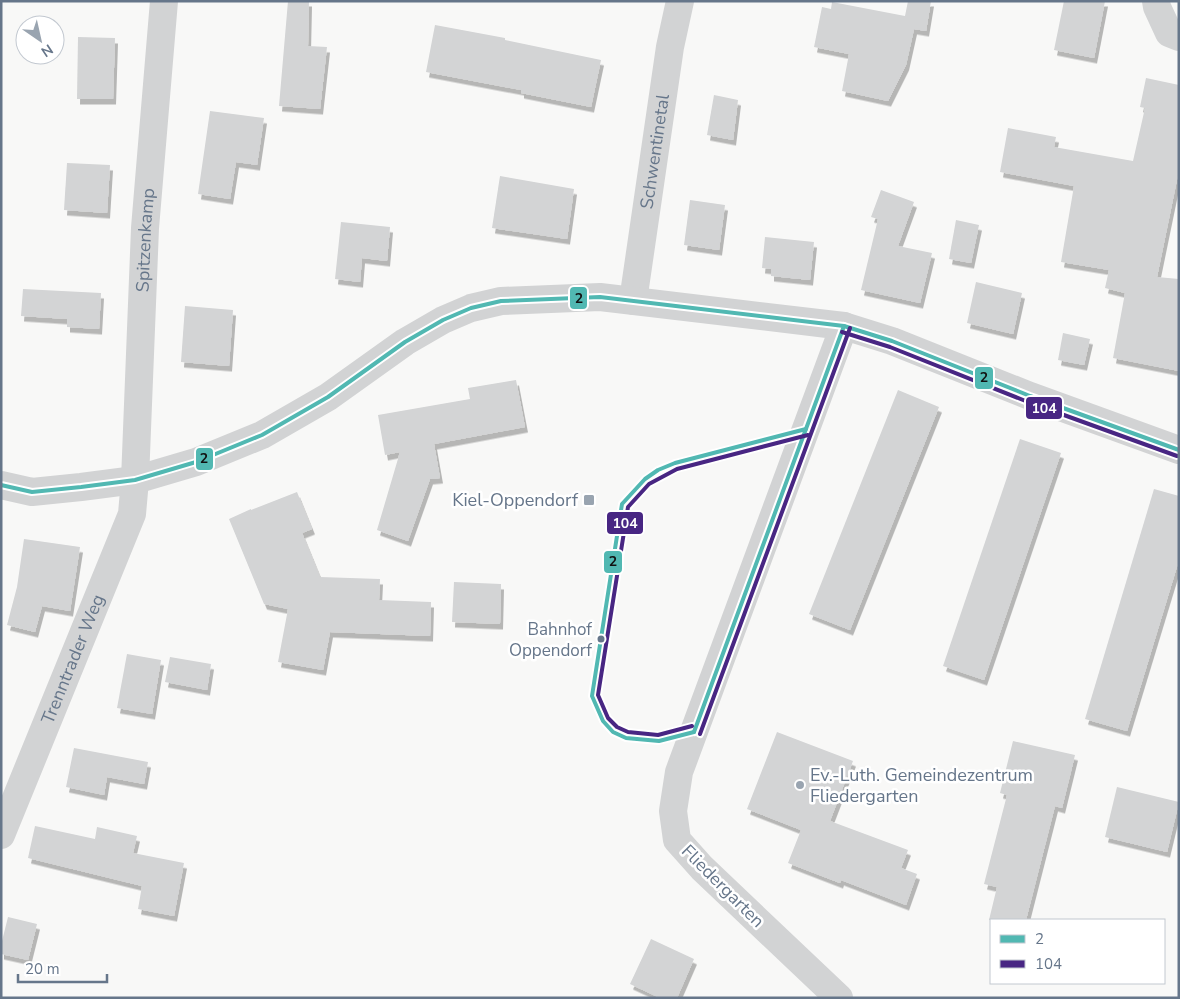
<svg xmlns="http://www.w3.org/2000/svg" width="1180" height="999" font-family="'Nunito Sans',sans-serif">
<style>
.building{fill:#d3d4d5;filter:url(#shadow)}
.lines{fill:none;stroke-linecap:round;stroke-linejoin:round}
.minor{stroke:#d2d3d4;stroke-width:28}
.bus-1-casing{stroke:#fff;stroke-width:8}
.bus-2-casing{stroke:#fff;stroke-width:8}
.bus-1{stroke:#51b8b2;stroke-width:4}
.bus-2{stroke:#482683;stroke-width:4}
.poi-dot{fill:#99a4b0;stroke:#fff;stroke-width:2}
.bus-dot{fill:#66768a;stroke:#fff;stroke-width:2}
.labels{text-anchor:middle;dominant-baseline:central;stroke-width:5;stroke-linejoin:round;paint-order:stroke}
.bus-label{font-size:17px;fill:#66768a;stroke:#fff;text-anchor:end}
.street-label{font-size:18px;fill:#66768a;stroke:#fff}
.poi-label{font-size:18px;fill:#66768a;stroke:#fff;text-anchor:end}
.line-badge{stroke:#fff;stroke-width:2}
.badge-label{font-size:14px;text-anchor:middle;font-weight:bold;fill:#fff}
.pale-badge-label{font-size:14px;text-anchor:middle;font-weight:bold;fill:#111}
</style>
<defs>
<filter id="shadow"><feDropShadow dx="3" dy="5.5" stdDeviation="0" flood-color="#0004"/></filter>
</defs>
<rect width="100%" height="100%" fill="#f8f8f7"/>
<!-- building -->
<g class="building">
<path d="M288,1H309L308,46L327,47L320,109L279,106Z"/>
<path d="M908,1H931L926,31L914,29L906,65L888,101L842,91L849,54L814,47L822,7L831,9L832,2L905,16Z"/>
<path d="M1064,1H1105L1094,58L1054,50Z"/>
<path d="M435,25L505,38V40L601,60L591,107L521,93V90L426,72Z"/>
<path d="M78,37L115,38L113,99H77Z"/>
<path d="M1146,78L1179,85V170L1157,277L1179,279V371L1113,358L1125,293L1105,288L1109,270L1061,262L1074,186L1000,172L1008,128L1056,137L1054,147L1133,161L1145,108L1140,107Z"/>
<path d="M714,95L738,100L733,140L707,135Z"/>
<path d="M210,111L264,118L257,165L236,162L230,199L198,194Z"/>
<path d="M67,163L110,165L107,213L64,210Z"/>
<path d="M500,176L574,189L567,239L492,228Z"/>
<path d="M881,190L914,202L898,246L932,253L920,303L861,290L878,219L871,217Z"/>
<path d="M690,200L725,205L719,250L684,245Z"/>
<path d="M956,220L979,225L971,263L949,259Z"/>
<path d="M341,222L390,227L387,261L362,258L360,282L335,279Z"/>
<path d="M765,237L814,242L810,280L771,276V269L762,268Z"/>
<path d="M976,282L1022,293L1013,334L967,323Z"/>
<path d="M23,289L101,293L99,329L67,327V319L21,316Z"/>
<path d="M185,306L233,310L229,366L181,362Z"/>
<path d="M1063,333L1090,339L1084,365L1058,360Z"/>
<path d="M516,380L525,427L434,444L440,478L430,479L408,541L377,530L400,452L385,455L378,415L470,399L468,388Z"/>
<path d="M898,390L939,407L850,630L809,614Z"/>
<path d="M1020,439L1061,453L984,680L943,666Z"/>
<path d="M1154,489L1179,496V560L1127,731L1085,719Z"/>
<path d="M297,492L312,529L302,533L320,577L380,579L379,600L431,602L430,636L330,632L323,670L278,662L288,609L264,604L229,519L251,509V510Z"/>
<path d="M24,539L80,547L70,611L42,606L35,632L7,625L17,587Z"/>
<path d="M454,582L501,584L500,624L452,622Z"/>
<path d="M127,654L161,660L152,714L117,708Z"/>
<path d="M170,657L211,664L207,690L165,682Z"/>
<path d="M777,732L853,761L830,821L908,850L901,868L917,874L906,905L841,880L840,883L788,863L801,830L747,809Z"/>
<path d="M1013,741L1075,755L1062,808L1055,806L1026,920H989L997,887L984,884L1007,795L1000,793Z"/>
<path d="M74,748L148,762L144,784L107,777L104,795L66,787Z"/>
<path d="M1117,787L1179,802L1167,852L1105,837Z"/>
<path d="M35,826L95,839L97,827L137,836L133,853L184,863L174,916L138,909L142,886L28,858Z"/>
<path d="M8,917L37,924L28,960L1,954V945Z"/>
<path d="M651,939L694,959L677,998H660L630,984Z"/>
</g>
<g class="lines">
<!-- minor -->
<g class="minor">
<path d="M1156,1L1157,7L1169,33L1179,37"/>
<path id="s1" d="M633,301L670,47L680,1"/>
<path d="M1,485L32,492L81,487L135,480L196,462L262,435L328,397L405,342L443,320L471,308L501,301L600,297L844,326L892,341L1030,396L1179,450"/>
<path id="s2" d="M1,835L132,514L135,480L145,228L164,1"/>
<path d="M839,998L702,868L677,840L673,811L679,772L844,326"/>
</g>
<defs>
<g id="bus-1">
<path d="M1,485L32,492L81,487L135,480L196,462L262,435L328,397L405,342L443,320L471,308L501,301L600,297L844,326L892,341L1030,396L1179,450"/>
<path d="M694,732L659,741L626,738L613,732L603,721L592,696L622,504L645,479L658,470L675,463L806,429"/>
<path d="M694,732L844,326"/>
</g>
<g id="bus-2">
<path d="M842,332L890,347L1028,402L1177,456"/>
<path d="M692,726L658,735L628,732L617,727L608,718L598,695L628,507L649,484L677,469L808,435"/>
<path d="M700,734L850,328"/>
</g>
</defs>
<!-- bus-1 casing -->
<use href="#bus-1" class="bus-1-casing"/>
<!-- bus-2 casing -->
<use href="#bus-2" class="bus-2-casing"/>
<!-- bus-1 -->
<use href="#bus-1" class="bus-1"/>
<!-- bus-2 -->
<use href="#bus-2" class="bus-2"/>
</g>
<!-- markers -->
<g class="poi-dot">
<rect x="583" y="494" width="12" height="12" rx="2.5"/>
<circle cx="800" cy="785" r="5"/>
</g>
<circle class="bus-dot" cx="601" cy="639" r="4.5"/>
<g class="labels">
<!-- bus labels -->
<g class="bus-label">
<text x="592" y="629">Bahnhof<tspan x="592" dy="21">Oppendorf</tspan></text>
</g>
<!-- street labels -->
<g class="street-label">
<text stroke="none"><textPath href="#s1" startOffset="151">Schwentinetal</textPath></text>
<text stroke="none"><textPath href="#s2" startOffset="621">Spitzenkamp</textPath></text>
<text stroke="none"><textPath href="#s2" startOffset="190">Trenntrader Weg</textPath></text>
<text transform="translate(723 886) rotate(45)">Fliedergarten</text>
</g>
<!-- poi labels -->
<g class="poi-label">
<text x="578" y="500">Kiel-Oppendorf</text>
<text x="810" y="775" text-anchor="start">Ev.-Luth. Gemeindezentrum<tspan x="810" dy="21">Fliedergarten</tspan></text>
</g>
</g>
<g class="line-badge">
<rect x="569" y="286" width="19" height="24" rx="5" fill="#51b8b2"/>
<rect x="974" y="366" width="20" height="24" rx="5" fill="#51b8b2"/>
<rect x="1025" y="396" width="38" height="24" rx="5" fill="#482683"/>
<rect x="195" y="447" width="19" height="24" rx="5" fill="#51b8b2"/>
<rect x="606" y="511" width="38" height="24" rx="5" fill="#482683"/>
<rect x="603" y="550" width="20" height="24" rx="5" fill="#51b8b2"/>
</g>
<g class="badge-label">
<text x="1044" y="413">104</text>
<text x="625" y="528">104</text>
</g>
<g class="pale-badge-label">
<text x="579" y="303">2</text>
<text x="984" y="382">2</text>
<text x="204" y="463">2</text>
<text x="613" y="566">2</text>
</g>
<!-- border -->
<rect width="1180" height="999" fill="none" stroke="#66768a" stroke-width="5"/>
<!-- legend -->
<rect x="990" y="919" width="175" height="65" fill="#ffffff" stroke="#c2c8d0"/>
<rect x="1000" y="935" width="25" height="8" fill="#51b8b2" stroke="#c2c8d0"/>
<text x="1035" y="944" font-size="15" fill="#66768a">2</text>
<rect x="1000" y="960" width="25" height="8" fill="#482683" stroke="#c2c8d0"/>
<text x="1035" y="969" font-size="15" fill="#66768a">104</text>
<!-- north arrow -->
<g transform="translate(40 40) rotate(146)"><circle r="24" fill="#ffffff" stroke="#c2c8d0"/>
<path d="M0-4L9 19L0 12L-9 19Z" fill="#99a4b0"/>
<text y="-8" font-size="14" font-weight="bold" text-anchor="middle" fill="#66768a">N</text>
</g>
<!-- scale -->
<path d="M18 974v8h89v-8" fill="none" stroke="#66768a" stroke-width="2.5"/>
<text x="25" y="974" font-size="15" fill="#66768a" stroke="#ffffff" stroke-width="4" paint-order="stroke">20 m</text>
</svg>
